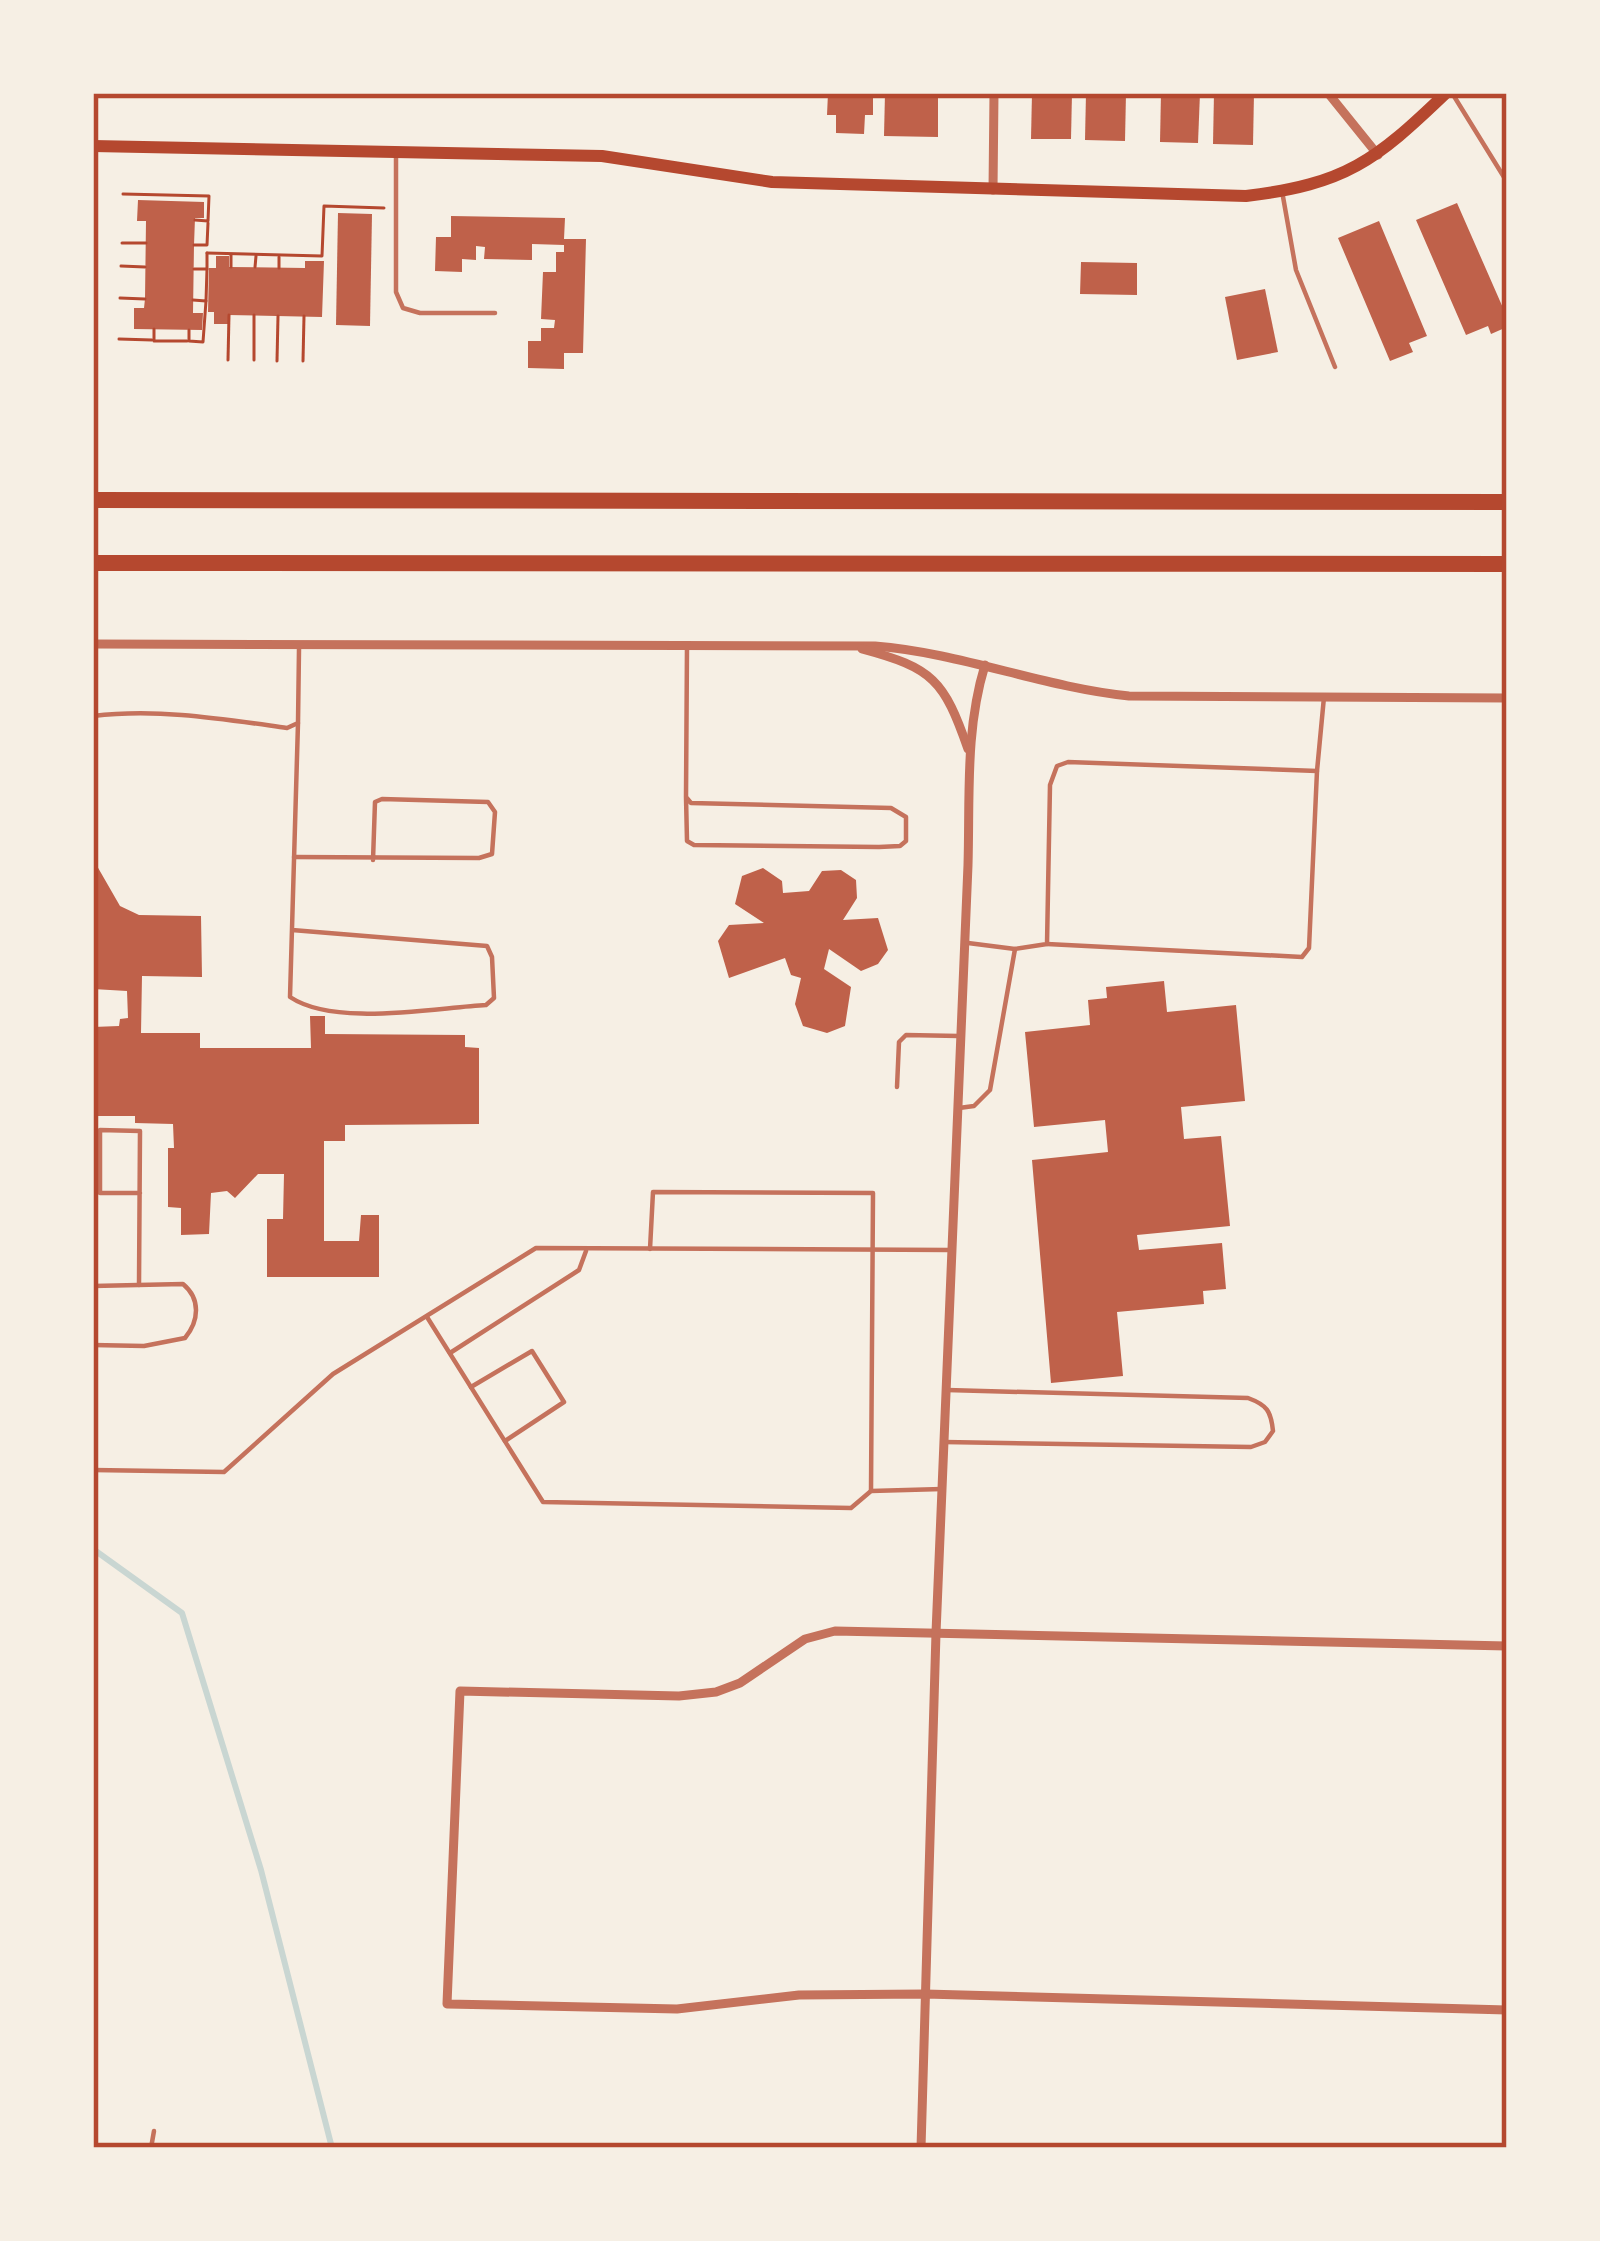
<svg xmlns="http://www.w3.org/2000/svg" width="1600" height="2241" font-family="'Open Sans',sans-serif">
<style>
.lines{fill:none;stroke-linecap:round;stroke-linejoin:round}
.stream{stroke:#c9d6d2;stroke-width:6}
.building{fill:#bf614a}
.path{stroke:#b5482f;stroke-width:3}
.service{stroke:#c5725c;stroke-width:4.5}
.minor{stroke:#c5725c;stroke-width:9}
.secondary{stroke:#b5482f;stroke-width:12}
.motorway{stroke:#b5482f;stroke-width:16}
.neatline{fill:none;stroke:#b5482f;stroke-width:4.5}
</style>
<rect width="100%" height="100%" fill="#f6efe4"/>
<g class="lines">
<!-- stream -->
<path class="stream" d="M93,1549L182,1613L261,1870L332,2148"/>
</g>
<!-- building -->
<g class="building">
<path d="M828,93H873V115H865L864,134L836,133V115H827Z"/>
<path d="M885,93H938V137L884,136Z"/>
<path d="M1032,93H1072L1071,139H1031Z"/>
<path d="M1086,93H1126L1125,141L1085,140Z"/>
<path d="M1161,93H1200L1198,143L1160,142Z"/>
<path d="M1214,93H1254L1253,145L1213,144Z"/>
<path d="M138,200L204,202V218H195L194,245L193,313H203L202,330L134,329V308H144L145,299L146,221H137Z"/>
<path d="M1457,203L1507,317V327L1491,334L1488,326L1466,335L1416,220Z"/>
<path d="M338,213L372,214L370,326L336,325Z"/>
<path d="M451,216L565,218L564,239H586L583,353H564V369L528,368V341H541V328H554L555,320L541,319L543,272H556V252H564V245L532,244V260L484,259L485,247L476,246V260L462,259V272L435,271L436,237H451Z"/>
<path d="M1379,221L1427,336L1409,343L1413,352L1390,361L1338,238Z"/>
<path d="M216,256H229V267L305,268V261H324L322,317L228,315V324H214V312H208L209,268H216Z"/>
<path d="M1081,262L1137,263V295L1080,294Z"/>
<path d="M1265,289L1278,352L1237,360L1225,297Z"/>
<path d="M93,859L120,906L139,915L201,916L202,977L142,976L141,1033H200V1048H311L310,1016H325V1034L465,1035V1047L479,1048V1124L345,1125V1141H324V1241H359L361,1215H379V1277H267V1219H283L284,1174H258L235,1198L227,1191L211,1193L209,1234L181,1235V1208L168,1207V1148H174L173,1124L135,1123V1116H93V1027L119,1026L120,1019L128,1018L127,991L93,989Z"/>
<path d="M763,868L782,881L783,893L809,891L822,871L841,870L856,880L857,898L843,920L878,918L888,950L878,964L861,971L829,949L824,969L851,987L845,1026L827,1033L803,1026L795,1004L801,978L791,975L785,958L729,978L718,941L729,925L764,923L735,904L742,876Z"/>
<path d="M1164,981L1167,1012L1236,1005L1245,1101L1181,1107L1184,1139L1221,1136L1230,1226L1137,1235L1139,1250L1222,1243L1226,1289L1203,1291L1204,1304L1117,1312L1123,1376L1051,1383L1032,1160L1108,1152L1105,1120L1034,1127L1025,1032L1090,1025L1088,1000L1107,998L1106,987Z"/>
</g>
<g class="lines">
<!-- path -->
<g class="path">
<path d="M123,194L209,196L208,221L195,220"/>
<path d="M122,243H146"/>
<path d="M194,245H207L208,223"/>
<path d="M207,253L322,256L324,206L384,208"/>
<path d="M121,266L145,267"/>
<path d="M231,267V255"/>
<path d="M255,267L256,256"/>
<path d="M279,268V257"/>
<path d="M194,269H207V253"/>
<path d="M120,298L145,299"/>
<path d="M193,300L206,301L207,269"/>
<path d="M254,315V360"/>
<path d="M154,329V341H187"/>
<path d="M189,330V341L203,342L206,301"/>
<path d="M119,339L152,340"/>
<path d="M228,360L229,315"/>
<path d="M277,361L278,316"/>
<path d="M303,361L304,316"/>
</g>
<!-- service -->
<g class="service">
<path d="M1452,93L1507,182"/>
<path d="M396,152V292L403,308L420,313H495"/>
<path d="M1282,191L1296,270L1335,367"/>
<path d="M93,716C158,708 223,719 287,728L298,723L299,649"/>
<path d="M686,797L687,841L694,845L879,847L900,846L906,841V817L891,808L691,803L686,797L687,645"/>
<path d="M294,857L479,858L492,854L495,812L488,802L382,799L375,802L373,860"/>
<path d="M292,930L487,946L492,957L494,998L486,1005C432,1008 335,1027 290,997L298,723"/>
<path d="M968,943L1015,949L1047,944L1050,785L1057,766L1068,762L1317,771L1324,697"/>
<path d="M1047,944L1302,957L1309,948L1317,771"/>
<path d="M897,1087L899,1042L906,1035L959,1036"/>
<path d="M959,1108L974,1106L990,1090L1015,949"/>
<path d="M650,1249L653,1192L873,1193L871,1491"/>
<path d="M139,1285L140,1131L100,1130V1193H140"/>
<path d="M93,1286L183,1284C201,1299 199,1321 185,1338L144,1346L93,1345"/>
<path d="M427,1317L543,1502L851,1508L871,1491L942,1489"/>
<path d="M450,1353L579,1270L586,1251"/>
<path d="M471,1387L532,1351L564,1402L505,1441"/>
<path d="M944,1442L1251,1447L1265,1442L1273,1431C1271,1411 1267,1405 1248,1398L947,1390"/>
<path d="M93,1470L224,1472L333,1374L536,1248L949,1250"/>
<path d="M151,2148L154,2131"/>
</g>
<!-- minor -->
<g class="minor">
<path d="M1328,93L1378,155"/>
<path d="M993,190L994,93"/>
<path d="M93,644L875,646C962,653 1042,687 1129,696L1507,698"/>
<path d="M862,649C933,668 944,680 968,749"/>
<path d="M1507,1646L835,1631L805,1639L740,1683L716,1692L679,1696L460,1691L447,2004L677,2009L799,1995L925,1994L1507,2010"/>
<path d="M921,2148L936,1633L968,865C970,797 965,730 985,665"/>
</g>
<!-- secondary -->
<path class="secondary" d="M93,146L602,156L772,182L1246,196C1346,184 1375,161 1446,93"/>
<!-- motorway -->
<g class="motorway">
<path d="M93,500L1507,502"/>
<path d="M93,563L1507,564"/>
</g>
</g>
<!-- border -->
<rect width="1600" height="2241" fill="none" stroke="#f6efe4" stroke-width="192"/>
<rect x="96" y="96" width="1408" height="2049" class="neatline"/>
</svg>
